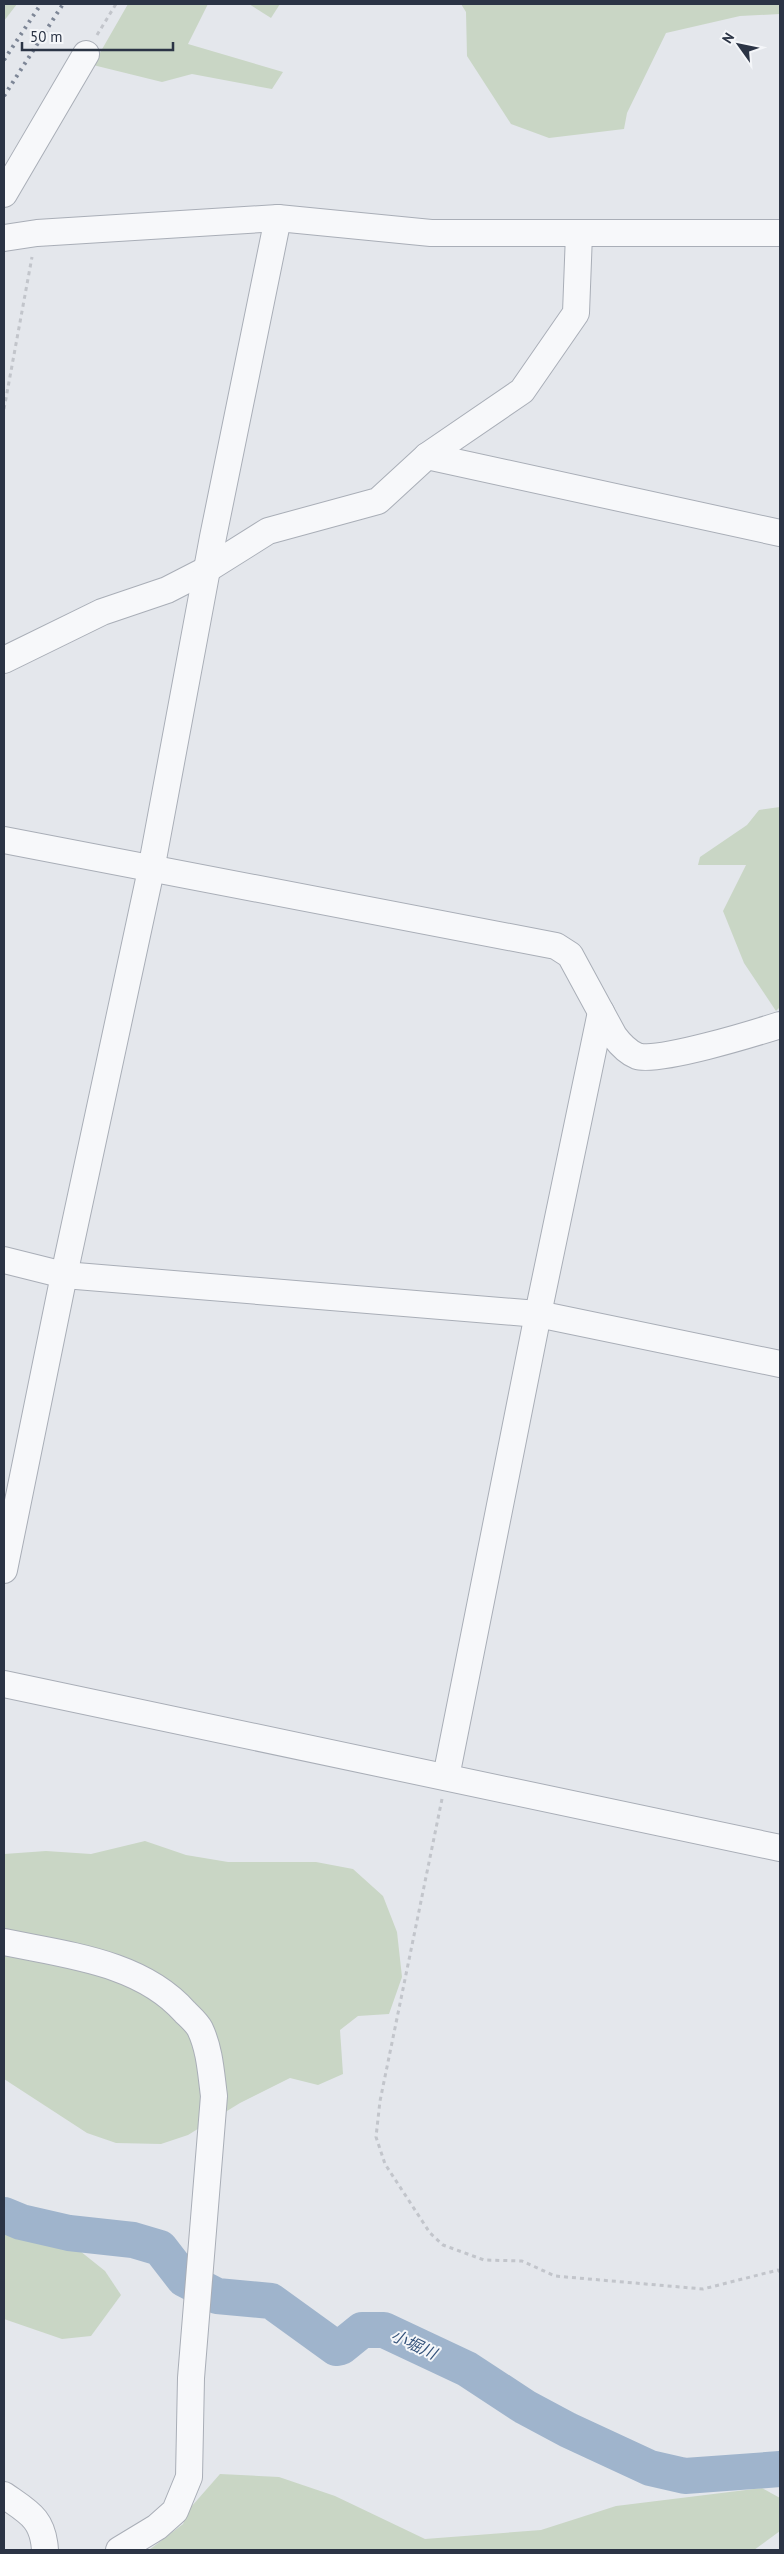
<svg xmlns="http://www.w3.org/2000/svg" width="784" height="2554" font-family="'PT Sans','Noto Sans JP',sans-serif">
<style>
.green{fill:#c9d6c5}
.lines{fill:none;stroke-linecap:round;stroke-linejoin:round}
.river{stroke:#9fb4cc;stroke-width:36}
.minor-casing{stroke:#a9aeb7;stroke-width:28}
.path{stroke:#c2c5cb;stroke-width:3;stroke-dasharray:4 4;stroke-linecap:butt}
.minor{stroke:#f7f8fa;stroke-width:26}
.rail{stroke:#7d8696;stroke-width:4;stroke-dasharray:2.5 5;stroke-linecap:butt}
.labels{text-anchor:middle;dominant-baseline:central;stroke-width:4;stroke-linejoin:round;paint-order:stroke}
.water-label{font-size:16px;font-style:italic;fill:#34527a;stroke:#f4f6f9}
</style>
<rect width="100%" height="100%" fill="#e4e7ec"/>
<!-- green -->
<g class="green">
<path d="M4,4H17L4,21Z"/>
<path d="M128,4H208L188,44L283,72L272,89L192,74L162,82L93,65Z"/>
<path d="M249,4H280L271,18Z"/>
<path d="M461,4H780V14L740,16L666,33L627,113L624,129L549,138L511,124L467,56L466,12Z"/>
<path d="M780,807V1007L776,1011L744,963L723,911L746,865H698L700,857L747,825L759,810Z"/>
<path d="M145,1841L186,1855L228,1862H316L353,1869L383,1896L397,1932L402,1977L389,2014L358,2016L340,2030L343,2074L318,2085L290,2078L240,2103L188,2135L161,2144L116,2143L87,2133L4,2079V1854L46,1851L91,1854Z"/>
<path d="M4,2225L75,2247L105,2271L121,2295L91,2336L62,2339L4,2319Z"/>
<path d="M220,2474L279,2477L335,2496L425,2539L541,2530L616,2506L762,2488L780,2498V2531L754,2550H149L183,2524L191,2507Z"/>
</g>
<g class="lines">
<!-- river -->
<path class="river" d="M4,2215L21,2222L69,2233L133,2240L160,2248L184,2279L217,2296L271,2301L336,2348L341,2347L362,2330H384L467,2369L525,2407L568,2430L650,2468L685,2476L780,2469"/>
<defs>
<g id="minor">
<path d="M4,194L86,54"/>
<path d="M4,238L37,233L278,218L431,233H780"/>
<path d="M427,456L780,533"/>
<path d="M4,660L102,612L167,590L206,570L268,531L378,501L427,456L522,391L576,313L579,234"/>
<path d="M4,840L556,946L570,955L614,1036C620,1044 627,1052 637,1056C658,1063 755,1033 780,1025"/>
<path d="M4,1260L64,1275L538,1314L780,1364"/>
<path d="M4,1570L64,1275L151,870L213,537L278,218"/>
<path d="M4,1684L780,1848"/>
<path d="M446,1777L538,1314L601,1012"/>
<path d="M4,1942C66,1955 141,1962 185,2012C190,2017 197,2023 200,2029C210,2050 211,2074 214,2096L191,2378L189,2477L175,2511L157,2527L119,2550"/>
<path d="M4,2495C28,2512 43,2518 45,2550"/>
</g>
</defs>
<!-- minor casing -->
<use href="#minor" class="minor-casing"/>
<!-- path -->
<g class="path">
<path d="M97,35L116,4"/>
<path d="M4,409L32,257"/>
<path d="M442,1799L380,2101L376,2137L385,2164L430,2233L443,2245L484,2260L522,2261L555,2276L703,2289L778,2270L780,2272"/>
</g>
<!-- minor -->
<use href="#minor" class="minor"/>
<!-- rail -->
<g class="rail">
<path d="M4,60L41,4"/>
<path d="M4,96L63,4"/>
</g>
</g>
<g class="labels">
<!-- water labels -->
<g class="water-label">
<text transform="translate(414 2344) rotate(25)">小堀川</text>
</g>
</g>
<!-- border -->
<rect width="784" height="2554" fill="none" stroke="#2b3445" stroke-width="10"/>
<!-- north arrow -->
<g transform="translate(739 45) rotate(303)" stroke="#f4f6f9" stroke-width="4" paint-order="stroke">
<path d="M0-4L9 19L0 12L-9 19Z" fill="#2b3445"/>
<text y="-8" font-size="14" font-weight="bold" text-anchor="middle" fill="#2b3445">N</text>
</g>
<!-- scale -->
<path d="M22 42v8h151v-8" fill="none" stroke="#2b3445" stroke-width="2.5"/>
<text x="30" y="42" font-size="15" fill="#2b3445" stroke="#f4f6f9" stroke-width="4" paint-order="stroke">50 m</text>
</svg>
